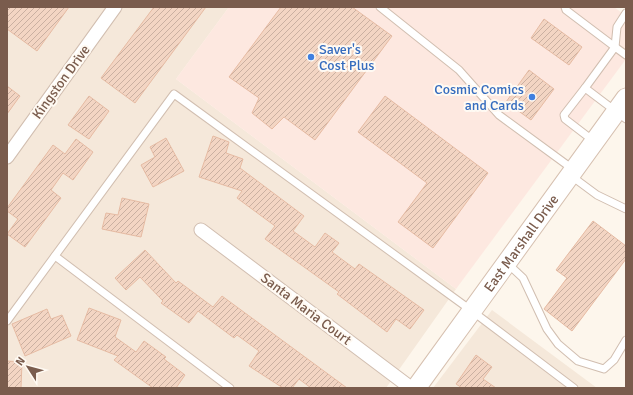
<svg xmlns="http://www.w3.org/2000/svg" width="633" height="395" font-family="Signika,sans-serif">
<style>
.residential{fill:#f5e8da}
.commercial{fill:#fde8e0}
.building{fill:url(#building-hatch);stroke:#e6bba3}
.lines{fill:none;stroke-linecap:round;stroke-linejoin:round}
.lane-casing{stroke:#d1beb0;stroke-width:9}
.street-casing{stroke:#d1beb0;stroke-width:15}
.secondary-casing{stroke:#d6c0b0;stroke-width:21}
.lane{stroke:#fff;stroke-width:7}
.street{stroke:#fff;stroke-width:13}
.secondary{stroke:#fff;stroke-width:19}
.shop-dot{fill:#3f7fe0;stroke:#fffaf3;stroke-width:1.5}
.labels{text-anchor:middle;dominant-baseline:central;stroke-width:4;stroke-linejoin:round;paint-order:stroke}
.shop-label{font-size:14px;fill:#366cbe;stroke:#fffaf3;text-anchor:start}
.street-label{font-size:14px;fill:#7a5c4d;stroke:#fffaf3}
</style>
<defs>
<pattern id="building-hatch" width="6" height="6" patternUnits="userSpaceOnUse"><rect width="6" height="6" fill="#f3d5c3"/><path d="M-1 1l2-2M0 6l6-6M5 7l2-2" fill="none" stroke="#cab0a1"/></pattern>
</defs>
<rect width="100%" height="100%" fill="#fdf6ec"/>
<!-- residential -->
<g class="residential">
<path d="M7,7H229L176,79L456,289L386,388H7Z"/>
<path d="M492,310L597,388H433Z"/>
</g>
<!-- commercial -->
<path class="commercial" d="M229,7H614L626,16V59L456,289L176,79Z"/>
<!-- building -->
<g class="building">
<path d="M7,7H69L37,51L7,29Z"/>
<path d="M154,7H206L135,103L101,78Z"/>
<path d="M281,7H352L392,36L315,140L284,117L272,129L252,113L259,98L229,77Z"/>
<path d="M544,19L582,47L569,65L531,38Z"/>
<path d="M529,70L554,89L531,120L506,102Z"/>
<path d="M7,86L20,96L7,114Z"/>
<path d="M89,96L109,111L89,139L68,125Z"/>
<path d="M385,96L488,173L433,248L398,222L427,183L358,132Z"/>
<path d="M213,136L229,142L226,153L243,159L240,168L304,216L293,231L315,247L325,233L339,243L332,252L355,269L359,264L424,310L410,329L396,319L387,332L337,294L339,292L265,239L275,226L237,198L242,191L199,177Z"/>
<path d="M166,138L184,171L153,187L141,165L155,157L150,147Z"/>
<path d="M76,139L93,152L73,180L63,173L51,190L61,198L25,247L7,234L18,219L7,211V208L53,145L65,154Z"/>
<path d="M122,198L149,204L141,237L102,229L106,213L118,215Z"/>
<path d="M593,221L626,246V259L572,331L544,309L567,278L556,270Z"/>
<path d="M145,250L176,283L178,281L213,307L222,296L347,388H311L299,379L292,388H283L249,366L259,351L237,335L234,338L198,311L189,323L161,303L163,301L140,277L126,290L115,278Z"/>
<path d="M89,308L121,320L115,337L136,352L144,341L166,357L164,359L185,375L176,388H153L114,360L118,356L77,340Z"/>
<path d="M47,309L51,319L62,315L71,336L25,356L12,324Z"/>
<path d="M476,355L492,367L483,379L496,388H462L456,384Z"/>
<path d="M7,361L22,362L21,388H7Z"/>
</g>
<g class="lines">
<defs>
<g id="lane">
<path d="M380,7L459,70L499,115L574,170"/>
<path d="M565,7L566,10L615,47"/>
<path d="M615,47L617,27L626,13"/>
<path d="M585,88L615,47L626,55"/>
<path d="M595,142L565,119L564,115L585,88L626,119"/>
<path d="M570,175L597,195L626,209"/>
<path d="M55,256L230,388"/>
<path d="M507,263L523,278L547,329L558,344L578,361L604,369L614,360L626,340"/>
<path d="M7,321L174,94L472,311L574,388"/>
</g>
<g id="street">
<path d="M7,157L115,7"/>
<path d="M201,230L411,388"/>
</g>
<g id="secondary">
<path id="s1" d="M416,388L626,98"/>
</g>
</defs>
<!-- lane casing -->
<use href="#lane" class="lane-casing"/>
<!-- street casing -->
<use href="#street" class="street-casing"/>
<!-- secondary casing -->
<use href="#secondary" class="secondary-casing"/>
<!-- lane -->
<use href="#lane" class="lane"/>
<!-- street -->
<use href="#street" class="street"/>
<!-- secondary -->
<use href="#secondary" class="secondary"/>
</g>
<!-- markers -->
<g class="shop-dot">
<circle cx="311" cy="57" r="4"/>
<circle cx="532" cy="97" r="4"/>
</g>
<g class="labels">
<!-- shop labels -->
<g class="shop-label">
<text x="319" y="49">Saver's<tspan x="319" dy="16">Cost Plus</tspan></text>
<text x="524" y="89" text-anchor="end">Cosmic Comics<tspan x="524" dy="16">and Cards</tspan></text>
</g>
<!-- street labels -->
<g class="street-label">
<text transform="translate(61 82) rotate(-54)">Kingston Drive</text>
<text stroke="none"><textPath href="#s1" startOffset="179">East Marshall Drive</textPath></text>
<text transform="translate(306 309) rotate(37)">Santa Maria Court</text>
</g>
</g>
<!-- border -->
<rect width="633" height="395" fill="none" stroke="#7a5c4d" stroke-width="16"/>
<!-- north arrow -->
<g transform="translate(28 367) rotate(306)" stroke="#fffaf3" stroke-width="3" paint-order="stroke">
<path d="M0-3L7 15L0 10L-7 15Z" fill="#7a5c4d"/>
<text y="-6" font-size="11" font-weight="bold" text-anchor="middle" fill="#7a5c4d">N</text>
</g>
</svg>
